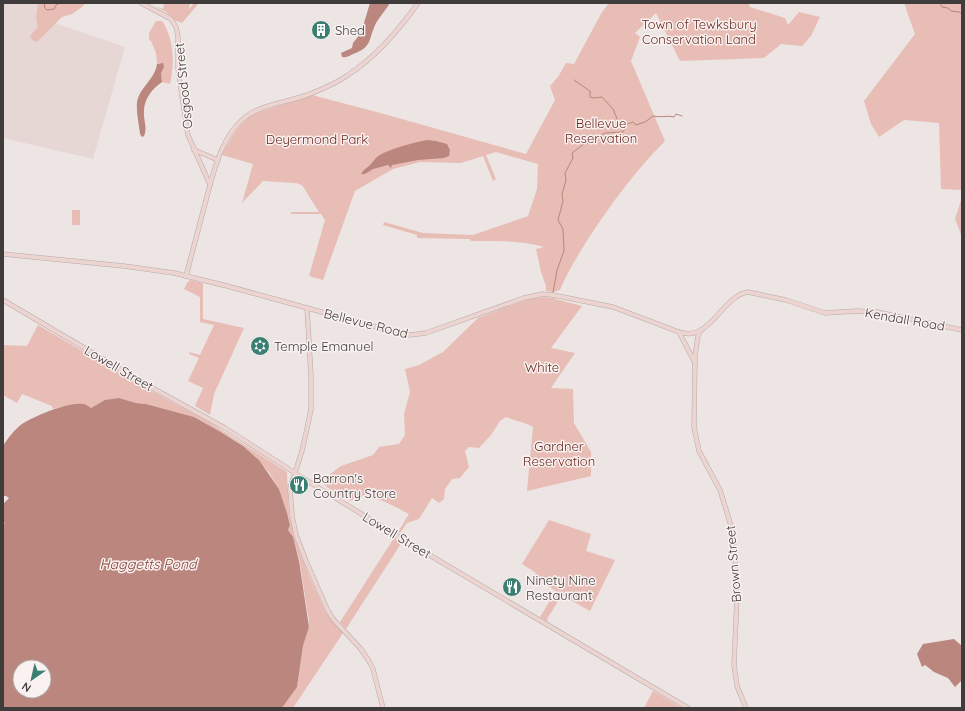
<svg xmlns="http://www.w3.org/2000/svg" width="965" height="711" font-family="Quicksand,sans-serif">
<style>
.built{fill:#e7d7d4}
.green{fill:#e7bdb5}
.water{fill:#ba867d;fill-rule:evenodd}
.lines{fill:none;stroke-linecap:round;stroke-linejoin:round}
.stream{stroke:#ba867d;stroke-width:1}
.secondary-casing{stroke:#b2abaa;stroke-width:5}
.secondary{stroke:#eed4d0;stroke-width:4}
.labels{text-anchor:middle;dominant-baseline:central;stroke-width:3;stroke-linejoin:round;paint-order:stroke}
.park-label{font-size:13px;fill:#69271f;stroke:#faf2f1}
.poi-label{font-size:13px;fill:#3f3c3b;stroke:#faf2f1;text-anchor:start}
.street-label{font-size:13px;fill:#3f3c3b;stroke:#faf2f1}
.water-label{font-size:14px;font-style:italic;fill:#854136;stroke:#faf2f1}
</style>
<rect width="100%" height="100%" fill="#ede5e4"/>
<!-- built -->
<path class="built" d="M3,3H40L46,20L125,47L93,159L3,138Z"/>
<!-- green -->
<g class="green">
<path d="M38,3H86L82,7L72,14L62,17L37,42L32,40L30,36L38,27L36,18Z"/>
<path d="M164,3H190L189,9L194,3H199L182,23L174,20L166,12L154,6L163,9Z"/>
<path d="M609,3H748L750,7L785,18L788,25L799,12L820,17L811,36L802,46L781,44L764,58L680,61L656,13L635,33L640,37L631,61L665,141C635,171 611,204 588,239C578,256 567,272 560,290L554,292L546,291V286L541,272L536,249L544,247C520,240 496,241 471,241L470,239L417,238V235L383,225L384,222L423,233L473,235L528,216L537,189L538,164L496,152L486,155L496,179L493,181L483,156L461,163L420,162L393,169L355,191L323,280L309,276L325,220L321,214H291V212H319L302,185L296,183L263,181L242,203L253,164L222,155C231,138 238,123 256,113L312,95L384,114L526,154L555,100L550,86L558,77L566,63L574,64L602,12Z"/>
<path d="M904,3H962V190L941,189L939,123L904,120L879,137L871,124L864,101L915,34Z"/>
<path d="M156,21H162C174,38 175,64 170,84L162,82L161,73L163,68L160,63L157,64L156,53L151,41L149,40V33Z"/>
<path d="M962,197V237L955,219Z"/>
<rect x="72" y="210" width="8" height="15"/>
<path d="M190,280L203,283V319L244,328L214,394L210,415L195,406L203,388L188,381L199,358L189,354V352L200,355L214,325L200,322V297L184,289L187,283Z"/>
<path d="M543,297L555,298V299L582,306L551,348L575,353L551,388L573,389L574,423L591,452V476L527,491L533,427C524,422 515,421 506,417L500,421L491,435L479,448L469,447L465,451L469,467L460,478L452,479L445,489L444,499L439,503L432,498L419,519L407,523L400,533L398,532L409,514C392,505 377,496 357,496L351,501L335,493L323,484L329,475L341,466L373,455L379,447L399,444L405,435L404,414L410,392L405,369L419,365L443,352L478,318L525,300Z"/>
<path d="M38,325L146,388L209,422L287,472L289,514L295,540L310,578L325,611L343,633L293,708H282L297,687L303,646L309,627V621L299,558L293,538L288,530L290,523L287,513L279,489L270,474L256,457L239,443L219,431L194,417L146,404L136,403L119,398L106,400L91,408C78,401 67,405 53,409L52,406L22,394L17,403L3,395V345L27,346Z"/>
<path d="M549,520L591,534L586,551L615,560L590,611L562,595L547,619L548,622L540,617L556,591L534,577L536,573L522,564Z"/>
<path d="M394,538L402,542L346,629L340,622Z"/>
<path d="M653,691L682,708H644Z"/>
</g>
<!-- water -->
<g class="water">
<path d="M370,3H390C386,10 380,16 376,23C368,39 373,47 353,54C349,56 346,58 342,57L341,53L352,48L353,43L361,33Z"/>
<path d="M163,63L164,67L161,73L162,82C152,89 144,99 144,111C143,120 148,128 144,136L142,137L140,134C139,124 136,112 137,102C140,87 155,79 157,64Z"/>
<path d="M427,140L436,141L447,144L450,150L449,156L444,158L418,160L392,165L391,168L388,165L373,169L365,174H361C365,168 366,169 370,165C372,163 374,160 376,158C384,150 416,142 427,140Z"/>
<path d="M119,398L136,403L146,404L194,417L219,431L243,446L259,460L279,489L287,513L290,525L288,530L293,537L299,561L309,627L303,646L297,687L282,708H3V525L5,523L3,522V504L9,498L6,496H3V446C8,438 15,429 22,424C35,416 67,402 83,404C86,404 88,406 91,408L105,400ZM20,667H44V691H20Z"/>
<path d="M954,639L962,646V680L955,687L948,678L934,672L925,665L922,667L917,654L923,644Z"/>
</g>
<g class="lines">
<!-- stream -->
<g class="stream">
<path d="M44,3L45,8L47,10L54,9L56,5L60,3"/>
<path d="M940,3L942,7L948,8L951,11L959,12L962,14"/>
<path d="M574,80L590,91V97L593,98L602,97L613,109L618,121L624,125"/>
<path d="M625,125L633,122L636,125L645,122L653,116C661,118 667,115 674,117L676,114L682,116"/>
<path d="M553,293L557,270L564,251L563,229L558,220L563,201L562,194L566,180L565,173L573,158L572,153L584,144L589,143L591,140L605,133L623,132L625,128L624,125"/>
</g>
<defs>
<g id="secondary">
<path d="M141,3L171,19L176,27L178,36V68L181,90L188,135L210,185L186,276"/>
<path d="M194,150L218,160"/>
<path d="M210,185C216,163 224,136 242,120C257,106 282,103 301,97C314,93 337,83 348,75C376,57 399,30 418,3"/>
<path d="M3,254L124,266L174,273L227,286L391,331L410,335L426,333L524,298L543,294L553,295L613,307L679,332C710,343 722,296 748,292L786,300L825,313L857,311L877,312L962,330"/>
<path d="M3,300L147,385L225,428L298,475L399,537L688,708"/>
<path d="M307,308L311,376V409L308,424L302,451L290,488L292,515L296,535L306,561L327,609L333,619L360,648L369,661L373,669L383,708"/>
<path d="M701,330L698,336L695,356L694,427L699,451L720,490L732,529L735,557L737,597L734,665L737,686L746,708"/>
<path d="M679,332L695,363"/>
</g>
</defs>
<!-- secondary casing -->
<use href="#secondary" class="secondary-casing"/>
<!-- secondary -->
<use href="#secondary" class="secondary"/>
</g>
<!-- icons -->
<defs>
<symbol id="building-disc" viewBox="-11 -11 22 22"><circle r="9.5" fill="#3b7f72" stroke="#faf2f1"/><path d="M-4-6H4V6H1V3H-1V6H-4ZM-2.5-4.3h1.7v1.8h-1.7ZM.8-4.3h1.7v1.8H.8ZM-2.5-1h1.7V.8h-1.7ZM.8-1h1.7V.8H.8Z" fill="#fff"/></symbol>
<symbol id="synagogue-disc" viewBox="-11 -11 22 22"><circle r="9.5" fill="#3b7f72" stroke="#faf2f1"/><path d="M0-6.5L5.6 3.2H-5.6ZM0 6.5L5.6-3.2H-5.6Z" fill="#fff"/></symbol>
<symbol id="restaurant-disc" viewBox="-11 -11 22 22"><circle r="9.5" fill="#3b7f72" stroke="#faf2f1"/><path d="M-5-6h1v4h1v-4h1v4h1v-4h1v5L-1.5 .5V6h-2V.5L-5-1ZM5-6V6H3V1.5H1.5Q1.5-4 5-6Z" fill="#fff"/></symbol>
</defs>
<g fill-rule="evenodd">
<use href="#building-disc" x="310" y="19" width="22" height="22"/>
<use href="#synagogue-disc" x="249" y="335" width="22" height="22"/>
<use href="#restaurant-disc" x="288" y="474" width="22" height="22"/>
<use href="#restaurant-disc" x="501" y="576" width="22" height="22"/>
</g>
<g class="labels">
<!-- park labels -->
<g class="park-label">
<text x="699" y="24">Town of Tewksbury<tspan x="699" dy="15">Conservation Land</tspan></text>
<text x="601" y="123">Bellevue<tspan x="601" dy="15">Reservation</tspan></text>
<text x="317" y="139">Deyermond Park</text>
<text x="542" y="367">White</text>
<text x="559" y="446">Gardner<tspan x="559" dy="15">Reservation</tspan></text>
</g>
<!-- poi labels -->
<g class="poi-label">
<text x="335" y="30">Shed</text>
<text x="274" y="346">Temple Emanuel</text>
<text x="313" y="478">Barron's<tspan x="313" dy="15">Country Store</tspan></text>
<text x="526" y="580">Ninety Nine<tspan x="526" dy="15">Restaurant</tspan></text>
</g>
<!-- street labels -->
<g class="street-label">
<text transform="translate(183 86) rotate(-96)">Osgood Street</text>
<text transform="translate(905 319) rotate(10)">Kendall Road</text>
<text transform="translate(366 323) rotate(14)">Bellevue Road</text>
<text transform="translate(119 368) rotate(30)">Lowell Street</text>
<text transform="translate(397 535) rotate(31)">Lowell Street</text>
<text transform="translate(733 564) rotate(-95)">Brown Street</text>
</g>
<!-- water labels -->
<g class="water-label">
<text x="148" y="564">Haggetts Pond</text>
</g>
</g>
<!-- border -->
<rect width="965" height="711" fill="none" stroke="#3f3c3b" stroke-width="8"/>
<!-- north arrow -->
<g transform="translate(32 679) rotate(214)"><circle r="19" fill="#faf2f1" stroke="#afa9a8"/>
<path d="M0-3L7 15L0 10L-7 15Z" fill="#3b7f72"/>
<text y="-6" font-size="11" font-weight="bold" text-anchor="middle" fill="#3f3c3b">N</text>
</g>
</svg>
